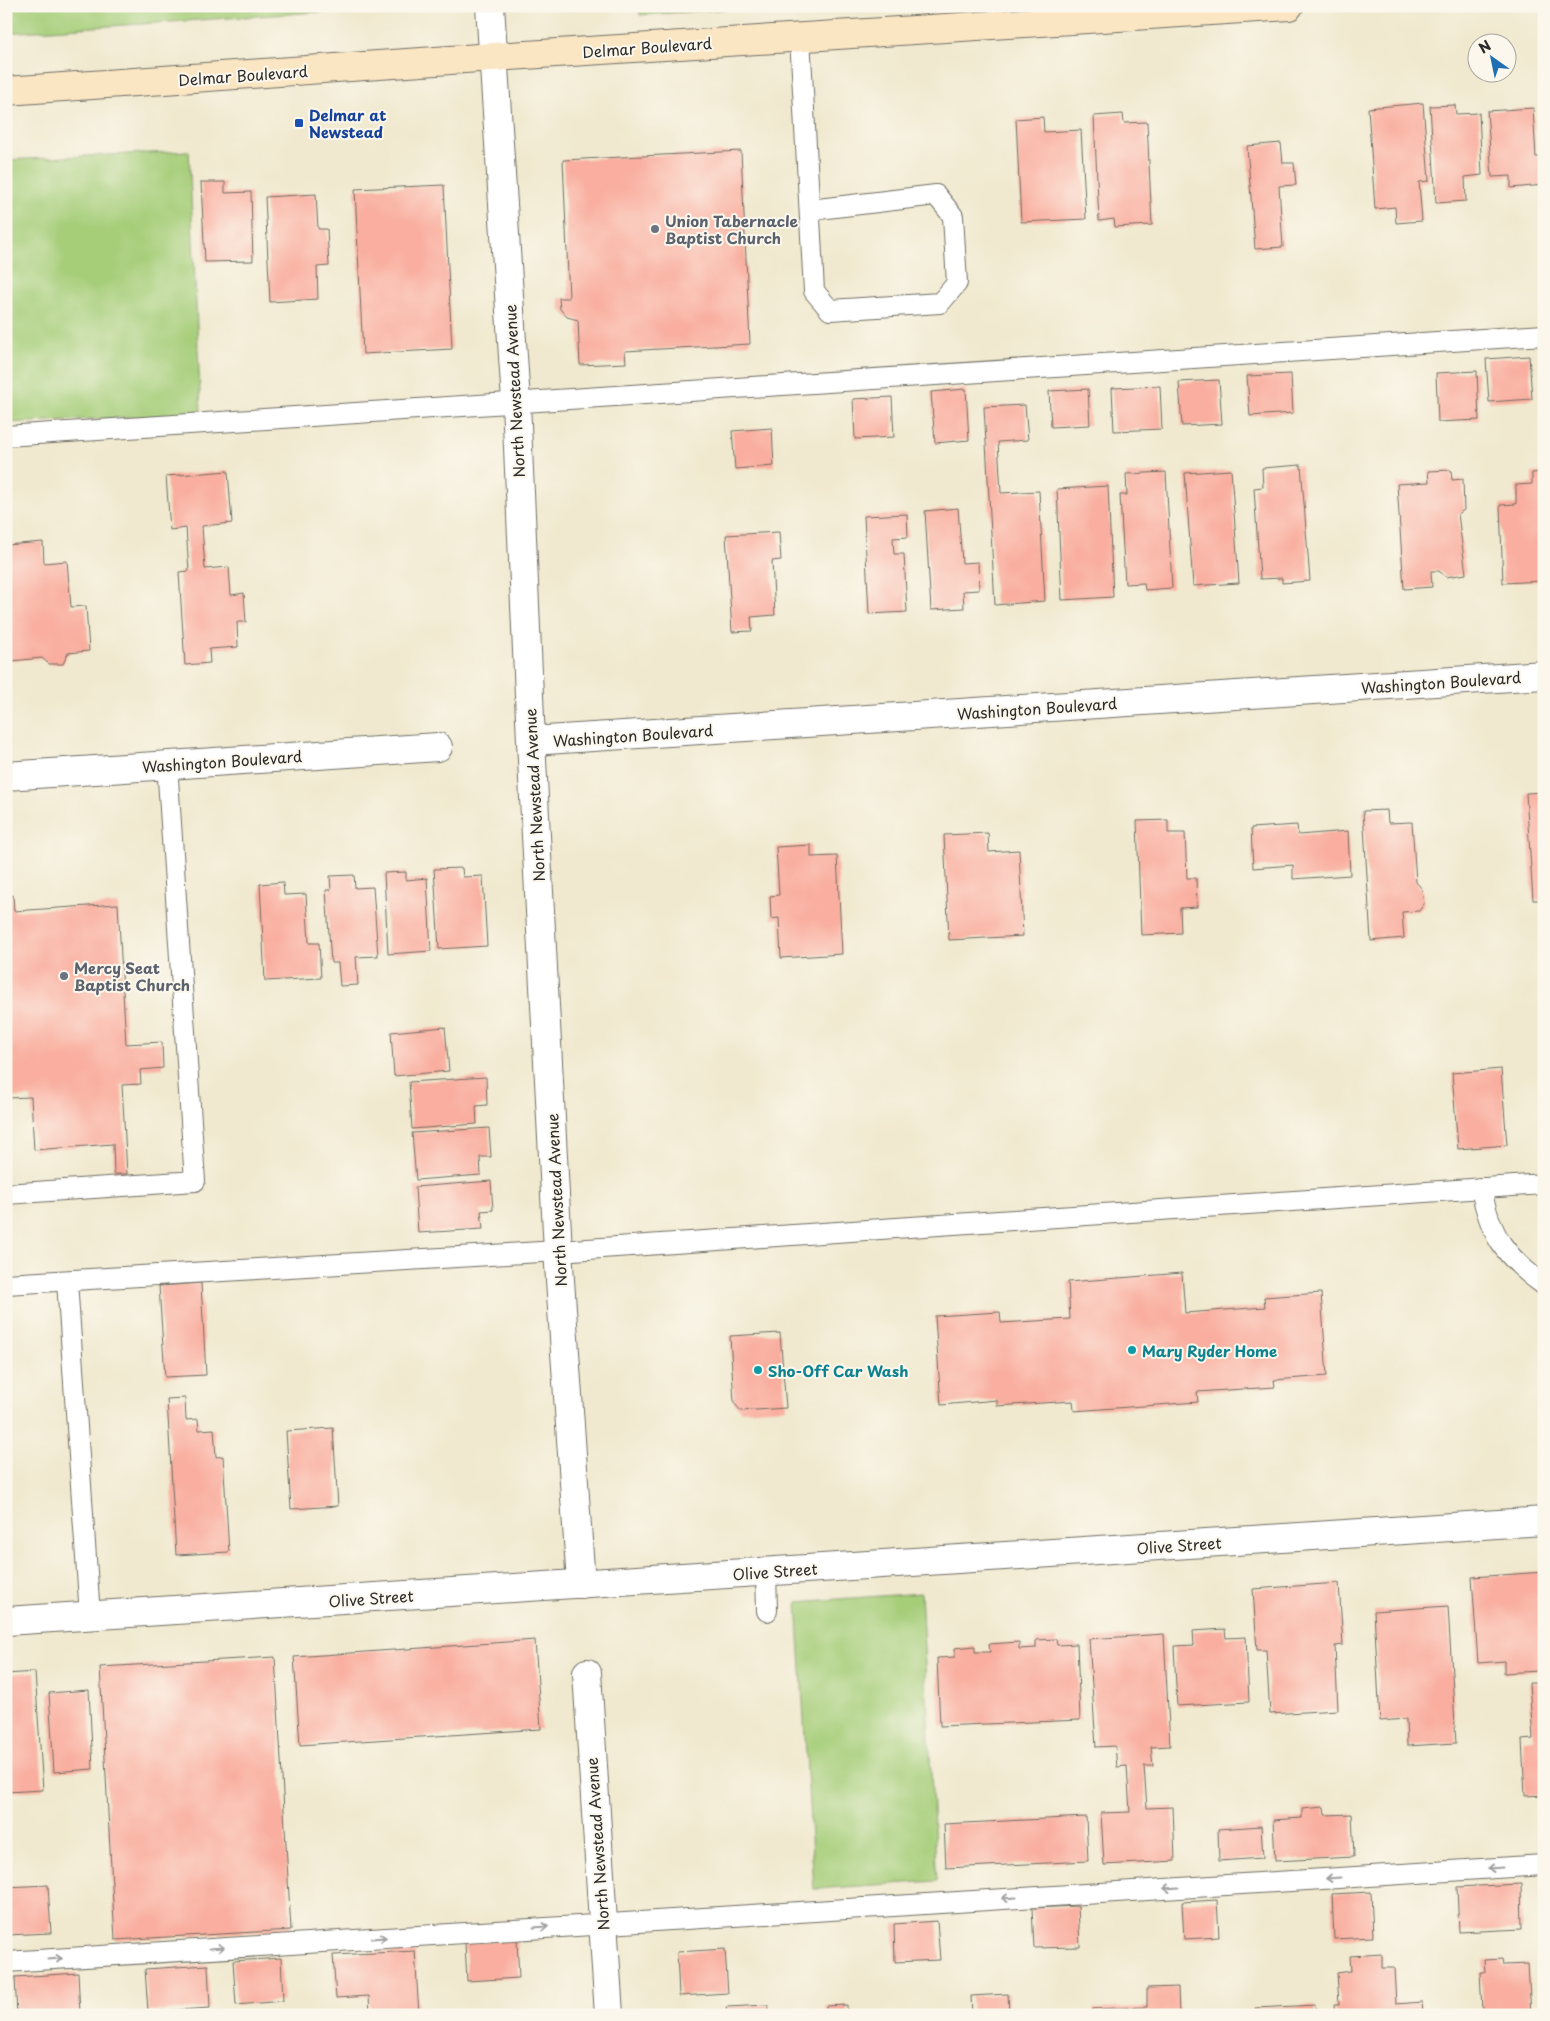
<svg xmlns="http://www.w3.org/2000/svg" width="1550" height="2021" font-family="'Playpen Sans',sans-serif">
<style>
.green{fill:#a6ce79;stroke:#687c52}
.building{fill:#f9ae9f}
.lines{fill:none;stroke-linecap:round;stroke-linejoin:round}
.service-casing{stroke:#706e64;stroke-width:22}
.minor-casing{stroke:#706e64;stroke-width:30}
.secondary-casing{stroke:#706e64;stroke-width:30}
.service{stroke:#fff;stroke-width:20}
.minor{stroke:#fff;stroke-width:28}
.secondary{stroke:#fbe6c4;stroke-width:28}
.oneway{stroke:#a0a0a0}
.transit-dot{fill:#1a4fb4;stroke:#fbf7ec;stroke-width:2}
.worship-dot{fill:#6b7280;stroke:#fbf7ec;stroke-width:2}
.culture-dot{fill:#0f9aa8;stroke:#fbf7ec;stroke-width:2}
.labels{text-anchor:middle;dominant-baseline:central;stroke-width:4;stroke-linejoin:round;paint-order:stroke}
.street-label{font-size:15px;fill:#2b2b2b;stroke:#fbf7ec}
.transit-label{font-size:15px;font-weight:bold;fill:#164399;stroke:#fbf7ec;text-anchor:start}
.worship-label{font-size:15px;font-weight:bold;fill:#5b616d;stroke:#fbf7ec;text-anchor:start}
.culture-label{font-size:15px;font-weight:bold;fill:#0d838f;stroke:#fbf7ec;text-anchor:start}
</style>
<rect width="100%" height="100%" fill="#fbf7ec"/>
<filter id="ink" filterUnits="userSpaceOnUse"><feTurbulence type="fractalNoise" baseFrequency=".02" numOctaves="2"/><feDisplacementMap in="SourceGraphic" scale="10" xChannelSelector="R" yChannelSelector="G"/><feConvolveMatrix kernelMatrix="1 2 1 2 8 2 1 2 1" color-interpolation-filters="sRGB"/></filter>
<filter id="wash" filterUnits="userSpaceOnUse"><feTurbulence type="fractalNoise" baseFrequency=".0096" numOctaves="4" result="noise"/><feDisplacementMap in="SourceGraphic" scale="20" xChannelSelector="R" yChannelSelector="G"/><feGaussianBlur stdDeviation="1.12" result="paint"/><feColorMatrix in="noise" values="0 0 0 0 0 0 0 0 0 0 0 0 0 0 0 0 0 1.4 0 .05"/><feComposite in="paint" operator="in"/></filter>
<g filter="url(#wash)">
<rect width="100%" height="100%" fill="#f0e9cf"/>
<!-- green -->
<g class="green">
<path d="M6,6H408L6,33Z"/>
<path d="M639,6H743V8L640,15Z"/>
<path d="M189,151L201,414L6,423V160Z"/>
<path d="M921,1593L937,1881L814,1889L797,1602Z"/>
</g>
<g id="blocks">
<!-- building -->
<g class="building">
<path d="M1423,103L1429,181L1419,182L1422,221L1396,223L1395,207L1375,209L1368,108Z"/>
<path d="M1455,105L1456,114L1479,113L1482,175L1465,177L1466,201L1436,203L1430,106Z"/>
<path d="M1533,108L1536,157H1543L1544,185L1511,188V176L1492,177L1487,111Z"/>
<path d="M1123,114L1124,123L1147,122L1152,225L1115,227L1114,219L1099,221L1094,116Z"/>
<path d="M1043,117L1044,132L1081,130L1086,219L1021,222L1016,119Z"/>
<path d="M1281,143L1283,163H1294L1296,185L1279,186L1283,247L1255,249L1247,146Z"/>
<path d="M741,151L750,344L625,351L626,363L580,365L578,320L567,317L560,309L559,298H569L563,160Z"/>
<path d="M201,182H225V193L251,192L253,261L205,262Z"/>
<path d="M444,185L452,349L363,354L355,189Z"/>
<path d="M316,194L318,229H327L329,266L317,267L318,299L270,302L265,197Z"/>
<path d="M1529,356L1532,399L1489,402L1486,359Z"/>
<path d="M1477,371L1479,420L1438,422L1436,373Z"/>
<path d="M1291,374L1293,413L1250,416L1247,376Z"/>
<path d="M1219,380L1222,424L1182,426L1179,382Z"/>
<path d="M1160,386L1162,429L1114,431L1112,388Z"/>
<path d="M966,389L969,440L935,443L931,392Z"/>
<path d="M1088,389L1090,425L1051,427L1049,391Z"/>
<path d="M892,397L894,437L855,439L853,399Z"/>
<path d="M1025,405L1028,440L998,442L1001,493L1039,491L1045,601L995,605L984,407Z"/>
<path d="M772,428L774,466L735,469L732,431Z"/>
<path d="M1301,465L1310,581L1282,583V578L1260,579L1254,488L1263,487L1262,468Z"/>
<path d="M1231,470L1239,583L1193,586L1185,473Z"/>
<path d="M1451,470L1452,480L1463,479L1464,510L1458,514L1466,574L1446,577L1439,571H1431L1432,587L1404,589L1397,484L1429,482L1428,471Z"/>
<path d="M228,471L232,523L202,526L205,569L229,567L231,595L244,593L246,622H237L238,647L209,649L210,663L185,665L179,572L189,571L186,528L170,530L166,476Z"/>
<path d="M1166,472L1172,588L1145,590L1144,583L1125,584L1120,495H1127L1126,474Z"/>
<path d="M1544,472V581L1503,583L1500,505L1516,504V485L1532,484V473Z"/>
<path d="M1108,486L1113,597L1062,600L1057,489Z"/>
<path d="M958,508L962,563L978,562L979,590L963,591L964,608L931,610L925,511Z"/>
<path d="M907,514L908,537L893,538L894,554H904L907,612L869,614L864,516Z"/>
<path d="M779,532L781,560L772,561L775,615L751,617L752,631L732,632L726,535Z"/>
<path d="M43,542L44,563L67,561L71,607L86,606L89,651L68,653L63,664H49L42,658L11,661L6,610V545Z"/>
<path d="M1544,792V900H1533L1526,793Z"/>
<path d="M1387,810L1388,823L1412,822L1416,882L1422,889L1424,904L1419,911L1402,912L1404,938L1371,941L1363,811Z"/>
<path d="M1168,820V833H1185L1187,878H1196L1197,907L1180,908L1181,933L1141,935L1137,821Z"/>
<path d="M1297,825L1298,835L1348,831L1350,875L1293,879V865L1253,868L1251,828Z"/>
<path d="M988,833L989,852L1019,850L1023,936L949,940L944,835Z"/>
<path d="M811,845V857L837,856L842,954L781,958L779,918L771,919L770,896L779,895L776,847Z"/>
<path d="M462,868L463,877L483,876L487,946L439,949L434,869Z"/>
<path d="M406,872V880L427,878L431,951L388,954L384,873Z"/>
<path d="M354,875L355,888L373,887L378,956L356,957L358,985L340,986L338,963H331L326,890H331L330,876Z"/>
<path d="M283,882L284,895L306,894L309,943H319L321,978L265,981L260,884Z"/>
<path d="M13,895L14,911L118,904L126,1044L162,1042L163,1068L140,1070L141,1084L122,1085L127,1174H114L113,1144L34,1150L31,1097L6,1098V896Z"/>
<path d="M445,1027L449,1071L394,1076L391,1032Z"/>
<path d="M1501,1069L1507,1145L1458,1149L1452,1073Z"/>
<path d="M486,1077L487,1105L476,1106L477,1124L412,1129L409,1082Z"/>
<path d="M489,1128L491,1157H480L481,1175L416,1180L412,1133Z"/>
<path d="M491,1181L493,1210L481,1211L483,1229L418,1233L415,1187Z"/>
<path d="M1182,1273L1185,1313L1265,1307L1264,1297L1321,1293L1327,1376L1274,1380L1275,1387L1197,1392L1198,1402L1074,1411L1073,1401L997,1406V1400L941,1405L935,1316L1000,1312L1001,1323L1070,1319L1068,1282Z"/>
<path d="M201,1283L206,1375L165,1377L159,1286Z"/>
<path d="M780,1333L786,1408L741,1411L734,1403L730,1336Z"/>
<path d="M185,1398L186,1420L198,1419L199,1430L214,1429L216,1457L223,1456L229,1552L176,1555L167,1399Z"/>
<path d="M333,1428L338,1506L291,1509L286,1431Z"/>
<path d="M1544,1572V1795L1525,1796L1522,1740L1533,1739L1529,1683H1540L1539,1671L1504,1673V1661L1478,1663L1472,1577Z"/>
<path d="M1339,1583L1343,1645L1335,1646L1338,1710L1270,1714L1266,1650H1257L1253,1589Z"/>
<path d="M1448,1606L1456,1743L1407,1746L1406,1719L1380,1721L1374,1611Z"/>
<path d="M1225,1629L1226,1638L1246,1637L1249,1702L1177,1706L1174,1646L1194,1645L1193,1631Z"/>
<path d="M1164,1634L1170,1746L1151,1747L1153,1766H1144L1147,1808L1173,1807L1175,1861L1104,1865L1101,1813L1130,1812L1127,1766L1117,1767L1115,1746L1096,1747L1089,1639Z"/>
<path d="M1056,1639L1057,1645L1077,1644L1080,1720L940,1726L937,1658L955,1657V1648L975,1646V1652H990L989,1644L1019,1642V1649L1036,1648V1640Z"/>
<path d="M535,1640L541,1729L300,1745L294,1657Z"/>
<path d="M275,1657L291,1930L115,1940L100,1667Z"/>
<path d="M35,1672L43,1790L6,1792V1674Z"/>
<path d="M89,1690L93,1769L54,1772L49,1693Z"/>
<path d="M1324,1807L1325,1815L1352,1814L1354,1857L1275,1861L1273,1820L1302,1818V1809Z"/>
<path d="M1086,1817L1088,1861L946,1868L944,1824Z"/>
<path d="M1261,1826L1263,1858L1219,1861L1218,1829Z"/>
<path d="M1521,1884L1522,1929L1459,1932L1457,1887Z"/>
<path d="M48,1885L51,1933L6,1935V1887Z"/>
<path d="M1371,1892L1373,1937L1334,1939L1332,1894Z"/>
<path d="M1217,1900L1219,1937L1184,1939L1182,1902Z"/>
<path d="M1078,1906L1080,1947L1034,1948L1032,1908Z"/>
<path d="M937,1921L940,1960L895,1962L894,1924Z"/>
<path d="M517,1940L519,1978L467,1981L465,1943Z"/>
<path d="M725,1949L728,1993L679,1996L677,1952Z"/>
<path d="M415,1951L419,2015H370L369,1996L336,1998L333,1955Z"/>
<path d="M1382,1954V1968H1394L1396,2004L1422,2002L1423,2015H1335L1334,2004H1339L1337,1973L1351,1971L1350,1956Z"/>
<path d="M281,1958L283,2001L236,2005L233,1961Z"/>
<path d="M1502,1959L1503,1965L1528,1964L1531,2015H1464V2013L1482,2011L1480,1972H1485L1484,1960Z"/>
<path d="M208,1965L210,2008L148,2012L145,1969Z"/>
<path d="M78,1973L80,2014L17,2015L15,1977Z"/>
<path d="M1178,1987L1179,2015H1093V2009L1147,2007V1988Z"/>
<path d="M1008,1994L1009,2015H972L971,1996Z"/>
<path d="M768,2005V2015H727L726,2007Z"/>
<path d="M847,2005V2015H827L826,2006Z"/>
<path d="M1315,2005L1316,2015H1256L1255,2008Z"/>
</g>
</g>
</g>
<g filter="url(#ink)">
<use href="#blocks" fill-opacity="0" stroke="#706e64" stroke-width="1"/>
<g class="lines">
<defs>
<g id="service">
<path d="M800,37L814,291L830,310L940,303L957,283L953,216L936,195L810,210"/>
<path d="M6,436L1544,335"/>
<path d="M1481,1188C1490,1235 1505,1257 1544,1285"/>
<path d="M6,1194L195,1181L167,764"/>
<path d="M67,1281L90,1616"/>
<path d="M6,1284L558,1251L1544,1184"/>
<path d="M766,1572L767,1611"/>
<path d="M6,1962L1544,1865"/>
</g>
<g id="minor">
<path d="M490,6L516,402L531,741L558,1251L581,1584"/>
<path d="M531,741L1544,675"/>
<path d="M6,776L438,747"/>
<path d="M6,1621L1544,1521"/>
<path d="M587,1673L609,2015"/>
</g>
<path id="secondary" d="M6,91L493,57L1289,6"/>
</defs>
<!-- service casing -->
<use href="#service" class="service-casing"/>
<!-- minor casing -->
<use href="#minor" class="minor-casing"/>
<!-- secondary casing -->
<use href="#secondary" class="secondary-casing"/>
<!-- service -->
<use href="#service" class="service"/>
<!-- minor -->
<use href="#minor" class="minor"/>
<!-- secondary -->
<use href="#secondary" class="secondary"/>
</g>
<!-- one-way arrows -->
<defs><path id="oneway-shaft" d="M-6 0H5M1.5-3L5.5 0L1.5 3" fill="none" stroke-width="1.6" stroke-linecap="round" stroke-linejoin="round" transform="scale(1.25)"/></defs>
<g class="oneway">
<use href="#oneway-shaft" transform="translate(1495 1868) rotate(176)"/>
<use href="#oneway-shaft" transform="translate(1333 1878) rotate(176)"/>
<use href="#oneway-shaft" transform="translate(1171 1888) rotate(176)"/>
<use href="#oneway-shaft" transform="translate(1009 1898) rotate(176)"/>
<use href="#oneway-shaft" transform="translate(541 1927) rotate(-4)"/>
<use href="#oneway-shaft" transform="translate(379 1938) rotate(-4)"/>
<use href="#oneway-shaft" transform="translate(217 1948) rotate(-4)"/>
<use href="#oneway-shaft" transform="translate(55 1959) rotate(-4)"/>
</g>
</g>
<!-- markers -->
<rect class="transit-dot" x="294" y="118" width="10" height="10" rx="2.5"/>
<g class="worship-dot">
<circle cx="655" cy="229" r="5"/>
<circle cx="64" cy="976" r="5"/>
</g>
<g class="culture-dot">
<circle cx="1132" cy="1350" r="5"/>
<circle cx="758" cy="1370" r="5"/>
</g>
<g class="labels">
<!-- street labels -->
<g class="street-label">
<text transform="translate(647 47) rotate(-4)">Delmar Boulevard</text>
<text transform="translate(243 75) rotate(-4)">Delmar Boulevard</text>
<text transform="translate(514 391) rotate(-93)">North Newstead Avenue</text>
<text transform="translate(1441 682) rotate(-4)">Washington Boulevard</text>
<text transform="translate(1037 708) rotate(-4)">Washington Boulevard</text>
<text transform="translate(633 735) rotate(-4)">Washington Boulevard</text>
<text transform="translate(222 761) rotate(-4)">Washington Boulevard</text>
<text transform="translate(534 795) rotate(-93)">North Newstead Avenue</text>
<text transform="translate(556 1200) rotate(-93)">North Newstead Avenue</text>
<text transform="translate(1179 1545) rotate(-4)">Olive Street</text>
<text transform="translate(775 1571) rotate(-4)">Olive Street</text>
<text transform="translate(371 1598) rotate(-4)">Olive Street</text>
<text transform="translate(597 1844) rotate(-94)">North Newstead Avenue</text>
</g>
<!-- transit labels -->
<g class="transit-label">
<text x="309" y="114">Delmar at<tspan x="309" dy="17">Newstead</tspan></text>
</g>
<!-- worship labels -->
<g class="worship-label">
<text x="665" y="220">Union Tabernacle<tspan x="665" dy="17">Baptist Church</tspan></text>
<text x="74" y="967">Mercy Seat<tspan x="74" dy="17">Baptist Church</tspan></text>
</g>
<!-- culture labels -->
<g class="culture-label">
<text x="1142" y="1350">Mary Ryder Home</text>
<text x="768" y="1370">Sho-Off Car Wash</text>
</g>
</g>
<!-- margin -->
<rect width="1550" height="2021" fill="none" stroke="#fbf7ec" stroke-width="25"/>
<!-- north arrow -->
<g transform="translate(1492 58) rotate(327)"><circle r="24" fill="#fbf7ec" stroke="#a8a59f"/>
<path d="M0-4L9 19L0 12L-9 19Z" fill="#1f6fb2"/>
<text y="-8" font-size="14" font-weight="bold" text-anchor="middle" fill="#2b2b2b">N</text>
</g>
</svg>
